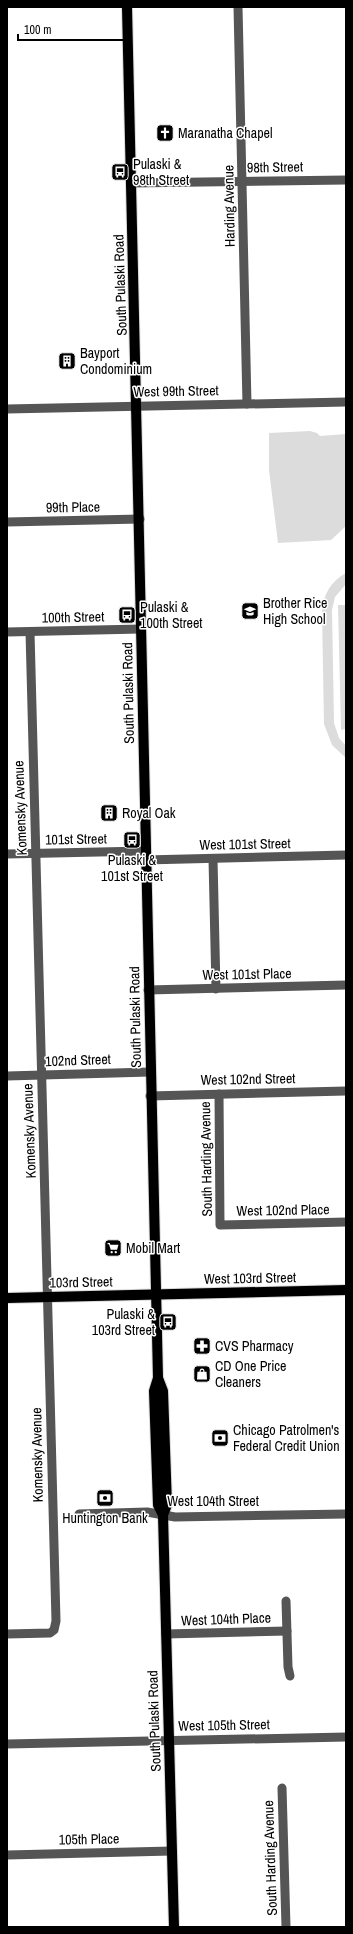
<svg xmlns="http://www.w3.org/2000/svg" width="353" height="1934" font-family="'Archivo Narrow',sans-serif">
<style>
.green{fill:#dcdcdc}
.lines{fill:none;stroke-linecap:round;stroke-linejoin:round}
.major-casing{stroke:#dbdbdb;stroke-width:12}
.minor{stroke:#555;stroke-width:9}
.major{stroke:#000;stroke-width:10}
.labels{text-anchor:middle;dominant-baseline:central;stroke-width:3;stroke-linejoin:round;paint-order:stroke}
.poi-label{font-size:14px;fill:#000;stroke:#fff;text-anchor:start}
.street-label{font-size:14px;fill:#000;stroke:#fff}
</style>
<rect width="100%" height="100%" fill="#fff"/>
<!-- green -->
<g class="green">
<path d="M310,431L317,433L320,436L346,434V526L331,540L278,543L269,470V433Z"/>
<path d="M346,573V584L335,597L332,610L334,723L339,738L346,746V758L332,745L324,724L322,611C323,595 331,581 346,573Z"/>
<path d="M338,605H346V729L341,730Z"/>
</g>
<g class="lines">
<defs>
<g id="major">
<path d="M127,7L158,1378L154,1391L158,1505L163,1515"/>
<path d="M7,1298L346,1290"/>
<path d="M158,1378L163,1391L167,1505L163,1515L174,1927"/>
</g>
</defs>
<!-- major casing -->
<use href="#major" class="major-casing"/>
<!-- minor -->
<g class="minor">
<path d="M238,7L247,404"/>
<path d="M132,183L346,180"/>
<path d="M7,409L346,402"/>
<path d="M7,522L140,519"/>
<path d="M7,632L141,629"/>
<path d="M7,854L145,851"/>
<path d="M213,859L216,989"/>
<path d="M145,860L346,855"/>
<path d="M148,990L346,985"/>
<path d="M7,1076L150,1072"/>
<path d="M219,1094L220,1225L346,1222"/>
<path d="M150,1096L346,1091"/>
<path d="M79,1514L147,1512L175,1517L346,1514"/>
<path d="M286,1601L288,1667L290,1676"/>
<path d="M7,1634L50,1633L54,1630L56,1621L30,632"/>
<path d="M166,1634L287,1631"/>
<path d="M7,1744L346,1737"/>
<path d="M282,1788L286,1927"/>
<path d="M7,1855L172,1851"/>
</g>
<!-- major -->
<use href="#major" class="major"/>
</g>
<!-- icons -->
<defs>
<symbol id="church-square" viewBox="-11 -11 22 22"><rect x="-9" y="-9" width="18" height="18" rx="4" fill="#000" stroke="#fff"/><path d="M-1.2-6h2.4v3.5h3.3v2.4h-3.3V6h-2.4V-.1h-3.3v-2.4h3.3Z" fill="#fff"/></symbol>
<symbol id="bus-square" viewBox="-11 -11 22 22"><rect x="-9" y="-9" width="18" height="18" rx="4" fill="#000" stroke="#fff"/><path d="M-5-6H5V4H4V6H2V4H-2V6H-4V4H-5ZM-3.5-4V0h7V-4ZM-3.5 1.2v1.5H-2V1.2ZM2 1.2v1.5H3.5V1.2Z" fill="#fff"/></symbol>
<symbol id="building-square" viewBox="-11 -11 22 22"><rect x="-9" y="-9" width="18" height="18" rx="4" fill="#000" stroke="#fff"/><path d="M-4-6H4V6H1V3H-1V6H-4ZM-2.5-4.3h1.7v1.8h-1.7ZM.8-4.3h1.7v1.8H.8ZM-2.5-1h1.7V.8h-1.7ZM.8-1h1.7V.8H.8Z" fill="#fff"/></symbol>
<symbol id="school-square" viewBox="-11 -11 22 22"><rect x="-9" y="-9" width="18" height="18" rx="4" fill="#000" stroke="#fff"/><path d="M0-5L7-2L0 1L-7-2ZM-4 1L0 2.5L4 1V4Q0 6-4 4Z" fill="#fff"/></symbol>
<symbol id="supermarket-square" viewBox="-11 -11 22 22"><rect x="-9" y="-9" width="18" height="18" rx="4" fill="#000" stroke="#fff"/><path d="M-6-5.5h2.5l.6 2H6L4.5 2H-2.5L-4.4-4H-6ZM-1.5 3.2a1.3 1.3 0 1 0 .1 0ZM3 3.2a1.3 1.3 0 1 0 .1 0Z" fill="#fff"/></symbol>
<symbol id="pharmacy-square" viewBox="-11 -11 22 22"><rect x="-9" y="-9" width="18" height="18" rx="4" fill="#000" stroke="#fff"/><path d="M-2-6h4v4h4v4h-4v4h-4v-4h-4v-4h4Z" fill="#fff"/></symbol>
<symbol id="shop-square" viewBox="-11 -11 22 22"><rect x="-9" y="-9" width="18" height="18" rx="4" fill="#000" stroke="#fff"/><path d="M-5-2.5h2.3a2.7 3.5 0 0 1 5.4 0H5L5.5 6h-11ZM-1.5-2.5h3a1.5 2.3 0 0 0-3 0Z" fill="#fff"/></symbol>
<symbol id="bank-square" viewBox="-11 -11 22 22"><rect x="-9" y="-9" width="18" height="18" rx="4" fill="#000" stroke="#fff"/><path d="M-6-4H6V4H-6ZM0-2.3a2.3 2.3 0 1 0 0 4.6a2.3 2.3 0 1 0 0-4.6Z" fill="#fff"/></symbol>
</defs>
<g fill-rule="evenodd">
<use href="#church-square" x="155" y="123" width="20" height="20"/>
<use href="#bus-square" x="110" y="162" width="20" height="20"/>
<use href="#building-square" x="57" y="351" width="20" height="20"/>
<use href="#school-square" x="240" y="601" width="20" height="20"/>
<use href="#bus-square" x="117" y="605" width="20" height="20"/>
<use href="#building-square" x="99" y="803" width="20" height="20"/>
<use href="#bus-square" x="122" y="830" width="20" height="20"/>
<use href="#supermarket-square" x="103" y="1238" width="20" height="20"/>
<use href="#bus-square" x="158" y="1312" width="20" height="20"/>
<use href="#pharmacy-square" x="192" y="1336" width="20" height="20"/>
<use href="#shop-square" x="192" y="1364" width="20" height="20"/>
<use href="#bank-square" x="210" y="1428" width="20" height="20"/>
<use href="#bank-square" x="95" y="1488" width="20" height="20"/>
</g>
<g class="labels">
<!-- poi labels -->
<g class="poi-label">
<text x="178" y="133">Maranatha Chapel</text>
<text x="133" y="164">Pulaski &amp;<tspan x="133" dy="16">98th Street</tspan></text>
<text x="80" y="353">Bayport<tspan x="80" dy="16">Condominium</tspan></text>
<text x="263" y="603">Brother Rice<tspan x="263" dy="16">High School</tspan></text>
<text x="140" y="607">Pulaski &amp;<tspan x="140" dy="16">100th Street</tspan></text>
<text x="122" y="813">Royal Oak</text>
<text x="132" y="860" text-anchor="middle">Pulaski &amp;<tspan x="132" dy="16">101st Street</tspan></text>
<text x="126" y="1248">Mobil Mart</text>
<text x="155" y="1314" text-anchor="end">Pulaski &amp;<tspan x="155" dy="16">103rd Street</tspan></text>
<text x="215" y="1346">CVS Pharmacy</text>
<text x="215" y="1366">CD One Price<tspan x="215" dy="16">Cleaners</tspan></text>
<text x="233" y="1430">Chicago Patrolmen's<tspan x="233" dy="16">Federal Credit Union</tspan></text>
<text x="105" y="1518" text-anchor="middle">Huntington Bank</text>
</g>
<!-- street labels -->
<g class="street-label">
<text transform="translate(275 167) rotate(-1)">98th Street</text>
<text transform="translate(229 206) rotate(-91)">Harding Avenue</text>
<text transform="translate(120 285) rotate(-92)">South Pulaski Road</text>
<text transform="translate(176 391) rotate(-1)">West 99th Street</text>
<text transform="translate(73 507) rotate(-1)">99th Place</text>
<text transform="translate(73 617) rotate(-1)">100th Street</text>
<text transform="translate(128 693) rotate(-91)">South Pulaski Road</text>
<text transform="translate(20 808) rotate(-92)">Komensky Avenue</text>
<text transform="translate(76 839) rotate(-1)">101st Street</text>
<text transform="translate(245 844) rotate(-1)">West 101st Street</text>
<text transform="translate(247 974) rotate(-1)">West 101st Place</text>
<text transform="translate(135 1017) rotate(-91)">South Pulaski Road</text>
<text transform="translate(78 1060) rotate(-2)">102nd Street</text>
<text transform="translate(248 1079) rotate(-1)">West 102nd Street</text>
<text transform="translate(29 1131) rotate(-92)">Komensky Avenue</text>
<text transform="translate(206 1159) rotate(-91)">South Harding Avenue</text>
<text transform="translate(283 1210) rotate(-1)">West 102nd Place</text>
<text transform="translate(250 1278) rotate(-1)">West 103rd Street</text>
<text transform="translate(81 1282) rotate(-1)">103rd Street</text>
<text transform="translate(37 1455) rotate(-91)">Komensky Avenue</text>
<text x="213" y="1501">West 104th Street</text>
<text transform="translate(226 1619) rotate(-2)">West 104th Place</text>
<text transform="translate(154 1721) rotate(-92)">South Pulaski Road</text>
<text transform="translate(224 1725) rotate(-1)">West 105th Street</text>
<text transform="translate(89 1839) rotate(-1)">105th Place</text>
<text transform="translate(270 1858) rotate(-92)">South Harding Avenue</text>
</g>
</g>
<!-- border -->
<rect width="353" height="1934" fill="none" stroke="#000000" stroke-width="16"/>
<!-- scale -->
<path d="M18 34v6h110v-6" fill="none" stroke="#000000" stroke-width="2"/>
<text x="24" y="34" font-size="12" fill="#000000" stroke="#ffffff" stroke-width="3" paint-order="stroke">100 m</text>
</svg>
